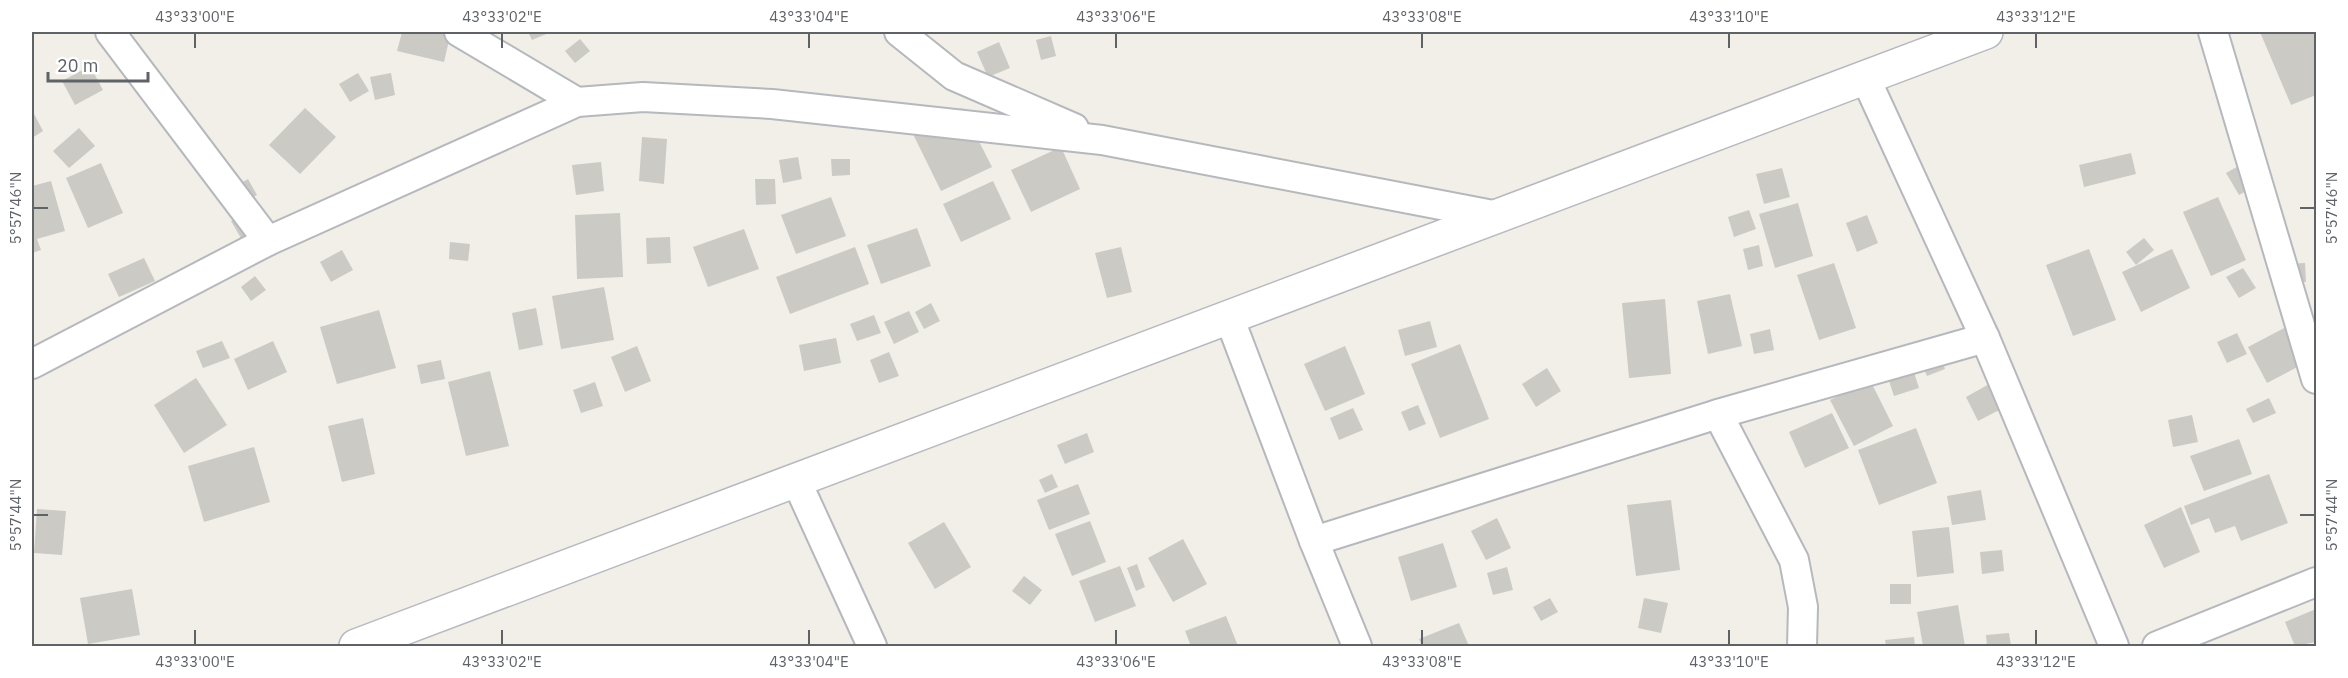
<svg xmlns="http://www.w3.org/2000/svg" width="2348" height="678" font-family="'IBM Plex Sans',sans-serif">
<style>
.building{fill:#cccac5}
.lines{fill:none;stroke-linecap:round;stroke-linejoin:round}
.street-casing{stroke:#b5b8bc;stroke-width:32}
.secondary-casing{stroke:#b6babf;stroke-width:36}
.street{stroke:#fff;stroke-width:28}
.secondary{stroke:#fff;stroke-width:33}
.ticks{fill:none;stroke:#5f6368;stroke-width:2}
.neatline{fill:none;stroke:#5f6368;stroke-width:2}
.ticks-label{font-size:15px;text-anchor:middle;fill:#5f6368}
</style>
<rect width="100%" height="100%" fill="#f1efe8"/>
<!-- building -->
<g class="building">
<path d="M402,32H451L444,62L397,51Z"/>
<path d="M528,32H551L532,40Z"/>
<path d="M2260,32H2316V95L2291,105Z"/>
<path d="M1051,36L1056,56L1041,60L1036,40Z"/>
<path d="M580,39L590,51L575,63L565,51Z"/>
<path d="M999,42L1010,68L988,77L977,52Z"/>
<path d="M90,66L103,90L75,105L62,81Z"/>
<path d="M358,73L369,91L350,102L339,84Z"/>
<path d="M391,73L395,95L375,100L370,77Z"/>
<path d="M305,108L336,137L300,174L269,145Z"/>
<path d="M962,108L992,167L941,191L912,132Z"/>
<path d="M32,110L43,131L32,138Z"/>
<path d="M79,128L95,146L69,168L53,151Z"/>
<path d="M642,137L667,139L664,184L639,181Z"/>
<path d="M1061,147L1080,189L1031,212L1011,170Z"/>
<path d="M2131,153L2136,174L2084,187L2079,165Z"/>
<path d="M798,157L802,179L783,183L779,160Z"/>
<path d="M2253,158L2266,180L2239,195L2226,173Z"/>
<path d="M831,159H850V175L832,176Z"/>
<path d="M601,162L604,191L576,195L572,165Z"/>
<path d="M101,163L123,213L88,228L66,178Z"/>
<path d="M1782,168L1790,197L1764,204L1756,174Z"/>
<path d="M248,179L257,195L244,202L234,187Z"/>
<path d="M755,179H775L776,204L756,205Z"/>
<path d="M51,181L65,231L37,239L41,250L32,253V186Z"/>
<path d="M993,181L1011,219L961,242L943,204Z"/>
<path d="M831,197L846,236L796,254L781,215Z"/>
<path d="M2218,197L2246,260L2211,276L2183,212Z"/>
<path d="M1798,203L1813,256L1775,268L1759,214Z"/>
<path d="M253,209L264,228L242,240L231,221Z"/>
<path d="M1749,210L1756,229L1734,237L1728,217Z"/>
<path d="M620,213L623,277L577,279L575,215Z"/>
<path d="M1867,215L1878,243L1857,252L1846,223Z"/>
<path d="M917,228L931,266L881,284L867,245Z"/>
<path d="M744,229L759,269L708,287L693,247Z"/>
<path d="M670,237L671,263L647,264L646,238Z"/>
<path d="M2144,238L2154,250L2136,265L2126,252Z"/>
<path d="M450,242L470,244L468,261L449,259Z"/>
<path d="M1759,245L1763,266L1748,270L1743,249Z"/>
<path d="M855,247L869,284L790,314L776,277Z"/>
<path d="M1121,247L1132,292L1107,298L1095,253Z"/>
<path d="M2089,249L2116,320L2073,336L2046,265Z"/>
<path d="M2172,249L2190,288L2141,312L2122,272Z"/>
<path d="M342,250L353,270L331,282L320,262Z"/>
<path d="M144,258L155,281L119,297L108,274Z"/>
<path d="M1834,263L1856,328L1819,340L1797,275Z"/>
<path d="M2305,263L2306,282L2287,283L2285,264Z"/>
<path d="M2243,268L2256,288L2239,298L2226,277Z"/>
<path d="M255,276L266,290L251,301L241,287Z"/>
<path d="M604,287L614,340L561,349L552,296Z"/>
<path d="M1730,294L1742,346L1708,354L1697,301Z"/>
<path d="M1665,299L1671,374L1629,378L1622,303Z"/>
<path d="M931,303L940,321L924,329L915,312Z"/>
<path d="M536,308L543,345L519,350L512,313Z"/>
<path d="M379,310L396,368L337,384L320,327Z"/>
<path d="M909,311L919,332L894,344L884,322Z"/>
<path d="M874,315L881,333L857,341L850,324Z"/>
<path d="M1430,321L1437,347L1405,356L1398,330Z"/>
<path d="M2288,326L2307,362L2267,383L2248,347Z"/>
<path d="M1770,329L1774,350L1754,354L1750,334Z"/>
<path d="M2237,333L2247,354L2227,363L2217,342Z"/>
<path d="M836,338L841,363L804,371L799,345Z"/>
<path d="M222,341L230,358L203,368L196,351Z"/>
<path d="M273,341L287,372L248,390L234,359Z"/>
<path d="M1460,344L1489,419L1440,438L1411,364Z"/>
<path d="M637,346L651,381L625,392L611,357Z"/>
<path d="M1345,346L1365,394L1325,411L1304,364Z"/>
<path d="M889,352L899,376L879,383L870,360Z"/>
<path d="M1939,352L1945,369L1927,376L1920,360Z"/>
<path d="M441,360L445,379L421,384L417,365Z"/>
<path d="M1912,366L1919,388L1894,396L1887,375Z"/>
<path d="M1547,368L1561,391L1536,407L1522,384Z"/>
<path d="M490,371L509,446L466,456L448,382Z"/>
<path d="M196,378L227,425L184,453L154,405Z"/>
<path d="M1870,380L1893,426L1854,446L1830,400Z"/>
<path d="M595,382L603,406L581,413L573,390Z"/>
<path d="M1991,383L2003,408L1978,421L1966,397Z"/>
<path d="M2269,398L2276,413L2253,423L2246,409Z"/>
<path d="M1418,405L1426,424L1409,431L1401,412Z"/>
<path d="M1353,408L1363,430L1339,440L1330,418Z"/>
<path d="M1832,413L1849,448L1805,468L1789,432Z"/>
<path d="M2192,415L2198,442L2173,447L2168,420Z"/>
<path d="M363,418L375,474L342,482L328,426Z"/>
<path d="M1916,428L1937,483L1879,505L1858,450Z"/>
<path d="M1087,433L1094,452L1065,464L1057,445Z"/>
<path d="M2239,439L2252,474L2204,491L2190,456Z"/>
<path d="M254,447L270,502L204,522L188,466Z"/>
<path d="M1052,474L1058,487L1045,493L1039,480Z"/>
<path d="M2269,474L2288,523L2241,541L2235,526L2215,533L2209,518L2191,525L2184,506Z"/>
<path d="M1078,484L1090,514L1049,530L1037,500Z"/>
<path d="M1981,490L1986,520L1952,525L1947,496Z"/>
<path d="M1671,500L1680,570L1636,576L1627,505Z"/>
<path d="M2181,507L2200,552L2164,568L2144,525Z"/>
<path d="M37,509L66,511L62,555L34,553Z"/>
<path d="M1497,518L1511,548L1486,560L1471,531Z"/>
<path d="M1090,521L1106,562L1072,576L1055,534Z"/>
<path d="M944,522L971,567L935,589L908,543Z"/>
<path d="M1949,527L1954,573L1917,577L1912,531Z"/>
<path d="M1183,539L1207,584L1173,602L1148,558Z"/>
<path d="M1443,543L1457,587L1411,601L1398,557Z"/>
<path d="M2002,550L2004,571L1982,574L1980,552Z"/>
<path d="M1137,564L1145,587L1136,591L1127,568Z"/>
<path d="M1120,566L1136,606L1095,622L1079,581Z"/>
<path d="M1507,567L1513,590L1493,595L1487,573Z"/>
<path d="M1024,576L1042,590L1030,605L1012,591Z"/>
<rect x="1890" y="584" width="21" height="20"/>
<path d="M132,589L140,635L88,644L80,598Z"/>
<path d="M1550,598L1558,612L1541,621L1533,607Z"/>
<path d="M1644,598L1668,603L1661,633L1638,628Z"/>
<path d="M1958,605L1965,646H1923L1917,612Z"/>
<path d="M2316,609V642L2295,646L2285,622Z"/>
<path d="M1226,616L1238,646H1191L1185,631Z"/>
<path d="M1459,623L1469,646H1422L1419,639Z"/>
<path d="M2009,633L2011,646H1987L1986,635Z"/>
<path d="M1914,637L1915,646H1886L1885,640Z"/>
</g>
<g class="lines">
<defs>
<g id="street">
<path d="M110,32L268,241"/>
<path d="M459,32L577,102"/>
<path d="M899,32L954,76L1074,128"/>
<path d="M2213,32L2316,379"/>
<path d="M1865,77L1985,338L2114,646"/>
<path d="M1229,317L1314,541L1357,646"/>
<path d="M32,364L268,241L577,102L643,97L772,104L1102,140L1498,216"/>
<path d="M1718,414L1794,560L1803,607L1802,646"/>
<path d="M796,480L872,646"/>
<path d="M1314,541L1718,414L1985,338"/>
<path d="M2157,646L2316,582"/>
</g>
<path id="secondary" d="M356,646L1986,32"/>
</defs>
<!-- street casing -->
<use href="#street" class="street-casing"/>
<!-- secondary casing -->
<use href="#secondary" class="secondary-casing"/>
<!-- street -->
<use href="#street" class="street"/>
<!-- secondary -->
<use href="#secondary" class="secondary"/>
</g>
<!-- ticks -->
<path class="ticks" d="M195,33V48M502,33V48M809,33V48M1116,33V48M1422,33V48M1729,33V48M2036,33V48M33,208H48M2300,208H2315M33,515H48M2300,515H2315M195,630V645M502,630V645M809,630V645M1116,630V645M1422,630V645M1729,630V645M2036,630V645"/>
<!-- border -->
<rect width="2348" height="678" fill="none" stroke="#ffffff" stroke-width="66"/>
<!-- scale -->
<path d="M48 72v9h100v-9" fill="none" stroke="#5f6368" stroke-width="3"/>
<text x="57" y="72" font-size="18" fill="#5f6368" stroke="#ffffff" stroke-width="4.5" paint-order="stroke">20 m</text>
<rect x="33" y="33" width="2282" height="612" class="neatline"/>
<g class="ticks-label">
<text x="195" y="22">43°33'00"E</text>
<text x="502" y="22">43°33'02"E</text>
<text x="809" y="22">43°33'04"E</text>
<text x="1116" y="22">43°33'06"E</text>
<text x="1422" y="22">43°33'08"E</text>
<text x="1729" y="22">43°33'10"E</text>
<text x="2036" y="22">43°33'12"E</text>
<text transform="translate(16 208) rotate(-90)" y="5">5°57'46"N</text>
<text transform="translate(2332 208) rotate(-90)" y="5">5°57'46"N</text>
<text transform="translate(16 515) rotate(-90)" y="5">5°57'44"N</text>
<text transform="translate(2332 515) rotate(-90)" y="5">5°57'44"N</text>
<text x="195" y="667">43°33'00"E</text>
<text x="502" y="667">43°33'02"E</text>
<text x="809" y="667">43°33'04"E</text>
<text x="1116" y="667">43°33'06"E</text>
<text x="1422" y="667">43°33'08"E</text>
<text x="1729" y="667">43°33'10"E</text>
<text x="2036" y="667">43°33'12"E</text>
</g>
</svg>
